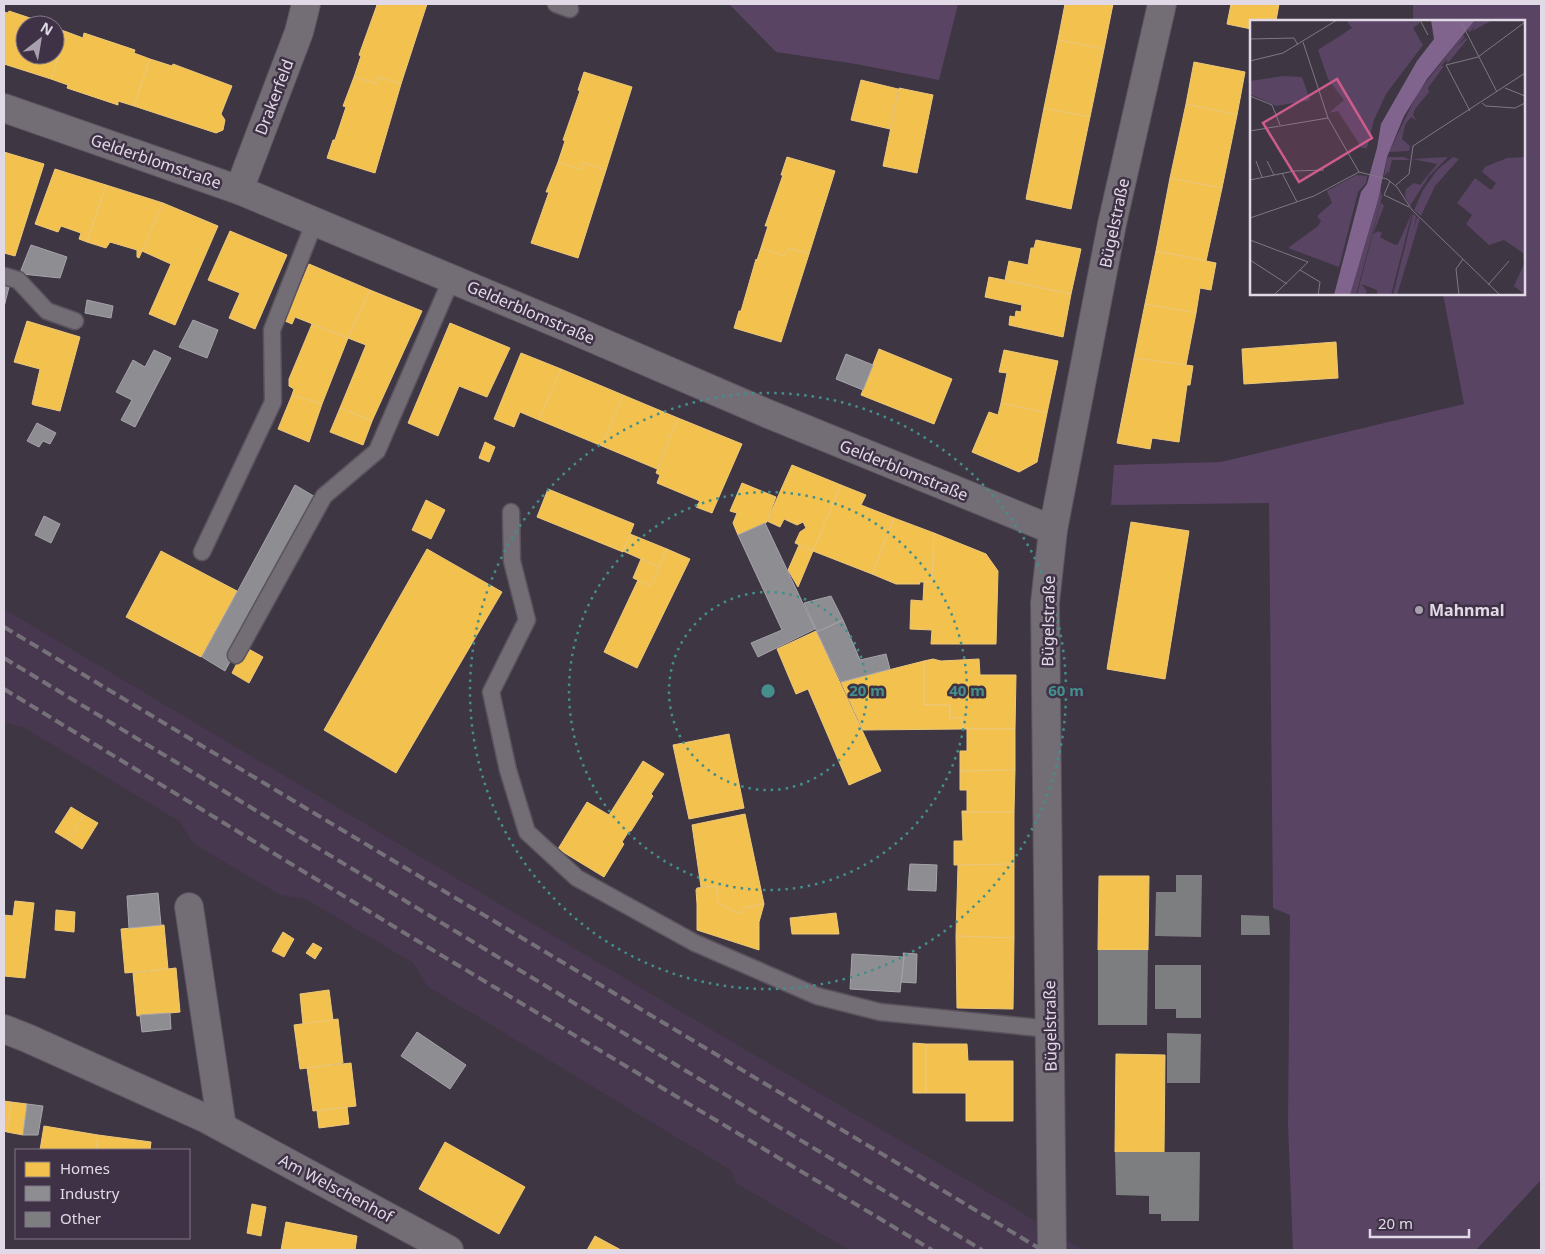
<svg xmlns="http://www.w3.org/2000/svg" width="1545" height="1254" font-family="'Noto Sans',sans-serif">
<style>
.built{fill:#47374f}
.green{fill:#594464}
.homes{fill:#f2c14e;stroke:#edc87c}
.industry{fill:#8d8d92;stroke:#a6a4ab}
.building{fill:#7d7e7f}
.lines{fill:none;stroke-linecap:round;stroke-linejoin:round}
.service-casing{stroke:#5a535e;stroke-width:19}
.minor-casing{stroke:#5a535e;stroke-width:30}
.service{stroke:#736d76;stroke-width:16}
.minor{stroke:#736d76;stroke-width:28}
.rail{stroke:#757179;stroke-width:4;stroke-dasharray:10 5;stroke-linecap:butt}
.ring{fill:none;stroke:#448f8c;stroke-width:2.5;stroke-dasharray:2.5 5}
.poi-dot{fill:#a8a0ad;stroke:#3f3246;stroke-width:2}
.labels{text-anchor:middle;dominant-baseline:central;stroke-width:5;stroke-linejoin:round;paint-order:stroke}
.street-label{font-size:16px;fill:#e1d9e6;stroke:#3f3246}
.poi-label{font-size:16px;font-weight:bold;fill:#e1d9e6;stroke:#3f3246;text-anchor:start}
.inset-road{fill:none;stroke:#7f7784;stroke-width:1}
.view{fill:#cd5c8c;fill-opacity:0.15;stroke:#cd5c8c;stroke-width:2.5}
.inset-edge{fill:none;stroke:#e1d9e6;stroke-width:2.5}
.centre{fill:#448f8c;stroke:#3f3246;stroke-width:2.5}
.ring-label{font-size:15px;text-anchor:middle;font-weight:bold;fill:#448f8c;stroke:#3f3246;stroke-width:5;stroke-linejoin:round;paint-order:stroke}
</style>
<rect width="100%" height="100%" fill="#3e3642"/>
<!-- built -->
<path class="built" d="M4,609L663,1001L1003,1201L1083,1250H849L736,1183L732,1171L427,986L413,963L306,899L280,895L194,844L179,821L23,727L4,723Z"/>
<!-- green -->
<g class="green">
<path d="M729,4H958L939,80L856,64L776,52Z"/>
<path d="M1413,4H1541V1180L1476,1250H1293L1288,1125L1290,915L1273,908L1269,503L1111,505L1114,465L1221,462L1464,404L1443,294H1524V21H1413Z"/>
</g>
<!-- homes -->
<g class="homes">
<path d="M374,4H427L401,84L379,77L377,84L354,77L361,56L359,55L377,5Z"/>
<path d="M1065,4H1113L1104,49L1058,40Z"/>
<path d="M1231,4H1279L1276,21H1251V29L1227,24Z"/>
<path d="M9,11L45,23L46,25H25V55H55V28L67,32L51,79L4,64V12L8,13Z"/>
<path d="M67,32L83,38L84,33L135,50L134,53L150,59L134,106L118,101V105L67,88L68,85L51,79Z"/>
<path d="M1058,40L1104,49L1090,117L1044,108Z"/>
<path d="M150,59L172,66L173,64L232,86L221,114L225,120L223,130L216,133L134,106Z"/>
<path d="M1194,62L1245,72L1237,115L1186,104Z"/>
<path d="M584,72L632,87L606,170L583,163L581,170L558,162L565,141L563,140L580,91L578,90Z"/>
<path d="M354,77L377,84L379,77L401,84L375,173L327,158L333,140H335L346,107L343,106Z"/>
<path d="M861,80L898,89L890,129L851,120Z"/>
<path d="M899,88L933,95L917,173L883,166Z"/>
<path d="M1186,104L1237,115L1222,188L1170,178Z"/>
<path d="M1044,108L1090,117L1071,209L1026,199Z"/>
<path d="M4,152L44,164L15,256L4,253Z"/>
<path d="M787,157L835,171L809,254L788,248L785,256L761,248L768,226H765L783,175H781Z"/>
<path d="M558,162L581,170L583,163L606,170L578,258L531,243L549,192H546Z"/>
<path d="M55,169L106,185L87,242L79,239L81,233L61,226L58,232L35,224Z"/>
<path d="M1170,178L1222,188L1206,261L1156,251Z"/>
<path d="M106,185L163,203L139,258L137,257V250L110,242L106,248L87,242Z"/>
<path d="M163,203L218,226L175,325L149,314L171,264L142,251Z"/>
<path d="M230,231L287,255L255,329L229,318L240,293L208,280Z"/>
<path d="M1036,240L1081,249L1071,294L1005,280L1009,261L1028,265L1031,248H1034Z"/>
<path d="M761,248L785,256L788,248L809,254L781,342L734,328L739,311H741L756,259L757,260Z"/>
<path d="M1156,251L1216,263L1211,290L1200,288L1196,313L1145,304Z"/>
<path d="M309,264L370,290L348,338L295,317L292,324L285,321Z"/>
<path d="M989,277L1071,294L1063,337L1009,325L1010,316L1015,317L1016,311L1021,312L1022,305L985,297Z"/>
<path d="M370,290L422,311L372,421L340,408L366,345L348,338Z"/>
<path d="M1145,304L1196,313L1186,365L1134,358Z"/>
<path d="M27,321L80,337L60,411L34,405L32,404L40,369L14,362Z"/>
<path d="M450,323L510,348L487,397L459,386L438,436L408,423Z"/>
<path d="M312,324L348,338L322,404L292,395L294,389L289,386V379Z"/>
<path d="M1336,342L1338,378L1244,384L1242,349Z"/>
<path d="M879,349L952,379L934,424L861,395Z"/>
<path d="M1004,350L1058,361L1047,413L1001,403L1007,373L999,372Z"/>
<path d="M521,353L561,369L539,420L520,412L514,427L494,419Z"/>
<path d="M1134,358L1193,366L1190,385H1187L1179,442L1152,438L1150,449L1117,443Z"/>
<path d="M561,369L623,395L602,446L539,420Z"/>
<path d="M292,395L322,404L309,442L278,429Z"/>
<path d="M623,395L678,418L657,469L602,446Z"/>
<path d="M1001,403L1047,413L1037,462L1019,472L972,452L989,412L998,415Z"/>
<path d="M340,408L372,421L363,445L330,432Z"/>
<path d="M678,418L742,444L712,513L696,507L700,501L657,483L660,475L656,473Z"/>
<path d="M485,442L495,447L489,462L479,458Z"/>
<path d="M792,465L841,485L813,551L795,543L800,532L806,528L803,522L797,525L784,519L780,527L767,521Z"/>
<path d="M742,483L776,497L766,523L738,535L733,523L737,513L730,511Z"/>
<path d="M841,485L866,495L861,505L894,518L872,574L813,551Z"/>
<path d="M548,489L634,524L623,552L537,517Z"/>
<path d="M426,500L445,510L431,539L412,530Z"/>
<path d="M894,518L934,533L932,582H919L920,584H896L872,574Z"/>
<path d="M1131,522L1189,531L1165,679L1107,669Z"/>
<path d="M934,533L986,554L998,571L996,644H931L932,630L910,629L911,600L923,601L924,582H932Z"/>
<path d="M630,534L667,549L659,567L623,551Z"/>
<path d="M799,545L813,551L798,587L788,570Z"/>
<path d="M427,549L502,592L396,773L324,730Z"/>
<path d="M667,549L690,559L637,668L604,652L638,580L651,586Z"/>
<path d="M161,551L237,591L201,657L126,617Z"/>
<path d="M641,559L659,567L651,586L633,578Z"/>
<path d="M816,631L881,771L849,785L808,689L796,694L777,649Z"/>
<path d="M245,647L263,657L249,683L232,673Z"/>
<path d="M933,659L941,661L979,659L980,675H1016L1015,729H962V718H950V705H924V661Z"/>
<path d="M924,661V705H950V718H962V729L863,730L841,682Z"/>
<path d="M967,729H1015V770L960,771V751H967Z"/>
<path d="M729,734L744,808L689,819L673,745Z"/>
<path d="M643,761L664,774L651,794L653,796L631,831H629L622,842L624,844L604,877L558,849L587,802L609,815Z"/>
<path d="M1015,770L1014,812H962V811H967V790H960V771Z"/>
<path d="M71,807L84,815L68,840L55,832Z"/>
<path d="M962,812H1014V864L954,865V841H963Z"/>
<path d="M745,814L764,904L744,908L741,914L718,904L716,886L701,887L692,825Z"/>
<path d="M84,815L98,823L82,849L68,840Z"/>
<path d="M1014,864V938L956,936L958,865Z"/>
<path d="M1099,876H1149L1148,950H1098Z"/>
<path d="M716,886L718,904L741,914L744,908L764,904L759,922V950L697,930V904L696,890L697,888Z"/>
<path d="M15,901L34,903L25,978L4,976V915L13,916Z"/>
<path d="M56,910L75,912L74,932L55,930Z"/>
<path d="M836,913L839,934H792L790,918Z"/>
<path d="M164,925L168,969L125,973L121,929Z"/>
<path d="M283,932L294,939L284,957L272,951Z"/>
<path d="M956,936L1014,938L1013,1009L957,1008Z"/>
<path d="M313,943L322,948L315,959L306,953Z"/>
<path d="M176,968L180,1012L137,1016L133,973Z"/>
<path d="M329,990L333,1020L303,1024L300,994Z"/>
<path d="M338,1019L343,1063L300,1069L294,1025Z"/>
<path d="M913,1043L926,1044V1093H913Z"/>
<path d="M926,1044H967L968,1061H1013V1121H966V1093H926Z"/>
<path d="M1116,1054L1165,1055L1164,1153L1115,1152Z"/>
<path d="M351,1063L356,1106L313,1111L307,1068Z"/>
<path d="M4,1101L11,1102L7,1132L4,1131Z"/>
<path d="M11,1102L27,1104L23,1135L7,1132Z"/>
<path d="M347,1107L349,1124L319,1128L317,1111Z"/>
<path d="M44,1126L98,1135L96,1150H40Z"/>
<path d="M98,1135L151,1142L150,1150H96Z"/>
<path d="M445,1142L525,1187L499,1234L419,1189Z"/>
<path d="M252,1204L266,1207L261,1236L247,1233Z"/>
<path d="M286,1222L357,1236L355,1250H281Z"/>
<path d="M595,1236L621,1250H587Z"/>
</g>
<!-- industry -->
<g class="industry">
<path d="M31,245L67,257L60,278L22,274L21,270Z"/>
<path d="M4,286L9,287L4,307Z"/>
<path d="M87,300L113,306L111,318L85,313Z"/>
<path d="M193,320L218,330L207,358L179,347Z"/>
<path d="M154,350L171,358L135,427L121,420L132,400L116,392L133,360L145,367Z"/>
<path d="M846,354L873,365L863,390L836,379Z"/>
<path d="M37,423L56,433L50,444L43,441L39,447L27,441Z"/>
<path d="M295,485L317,498L225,671L202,657Z"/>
<path d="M44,516L60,524L51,543L35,535Z"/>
<path d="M765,523L815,629L758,657L751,643L782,630L738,535Z"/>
<path d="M831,596L843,620L817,632L804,603Z"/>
<path d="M843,620L860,660L886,654L890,669L841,682L817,632Z"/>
<path d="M910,864L937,865L936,891L908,890Z"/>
<path d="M158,893L161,925L129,928L127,896Z"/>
<path d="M903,953L917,954L916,983L901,982L904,957Z"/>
<path d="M852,954L904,957L900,992L850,989Z"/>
<path d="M170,1013L171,1029L142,1032L140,1015Z"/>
<path d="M417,1032L466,1065L450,1089L401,1056Z"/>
<path d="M27,1104L43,1106L38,1135H23Z"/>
</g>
<!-- building -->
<g class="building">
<path d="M1176,875H1202L1201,937L1155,936L1156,892H1176Z"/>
<path d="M1241,915L1269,916L1270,935H1241Z"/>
<path d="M1098,950H1148L1147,1025H1098Z"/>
<path d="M1155,965H1201V1018H1176V1009H1155Z"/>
<path d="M1167,1033L1201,1034L1200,1083H1167Z"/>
<path d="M1115,1152H1200L1199,1221H1161V1214H1149V1196L1116,1195Z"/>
</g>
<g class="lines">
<defs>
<g id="service">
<path d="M556,4L570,9"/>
<path d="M4,276L18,280L47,311L75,321"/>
<path d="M511,512L512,561L527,620L491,692L508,770L527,832L577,878L695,943L817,996L880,1012L1050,1029"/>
<path d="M202,552L273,402L272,330L315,221"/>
<path d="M236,655L324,496L377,451L452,278"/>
</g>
<g id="minor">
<path d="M4,108L239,190L564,326L766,413L1053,530"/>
<path d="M239,190L299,32L306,4"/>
<path d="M189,907L222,1127"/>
<path d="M4,1029L27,1038L205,1118L449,1250"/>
<path d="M1052,1250L1045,603L1053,530L1112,224L1162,4"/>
</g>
</defs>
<!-- service casing -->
<use href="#service" class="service-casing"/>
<!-- minor casing -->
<use href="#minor" class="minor-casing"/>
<!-- service -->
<use href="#service" class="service"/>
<!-- minor -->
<use href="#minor" class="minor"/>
<!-- rail -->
<g class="rail">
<path d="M4,627L1042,1250"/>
<path d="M4,658L982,1250"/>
<path d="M4,689L416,940L932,1250"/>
</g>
</g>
<!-- distance rings -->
<g class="ring">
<circle cx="768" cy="691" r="99"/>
<circle cx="768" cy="691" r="199"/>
<circle cx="768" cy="691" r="298"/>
</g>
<!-- markers -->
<circle class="poi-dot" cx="1419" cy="610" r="5"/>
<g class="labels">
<!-- street labels -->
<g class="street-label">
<text transform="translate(274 97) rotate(-69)">Drakerfeld</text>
<text transform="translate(156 161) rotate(19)">Gelderblomstraße</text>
<text transform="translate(1114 223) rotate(-78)">Bügelstraße</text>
<text transform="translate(531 312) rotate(23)">Gelderblomstraße</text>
<text transform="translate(904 470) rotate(22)">Gelderblomstraße</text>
<text transform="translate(1048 621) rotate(-89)">Bügelstraße</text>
<text transform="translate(1050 1026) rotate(-91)">Bügelstraße</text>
<text transform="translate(336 1188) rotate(28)">Am Welschenhof</text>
</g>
<!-- poi labels -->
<g class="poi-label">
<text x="1429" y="610">Mahnmal</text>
</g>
</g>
<!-- overview -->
<g transform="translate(1250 20)">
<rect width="275" height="275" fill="#3e3642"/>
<path d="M96,0H168L170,3L163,8L173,25L136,74L124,100L117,128H112L88,91L79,93L94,80L78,59L68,30L102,8ZM225,0H243L222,11L227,3L220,12L217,10ZM213,15L215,17L206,27L216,18L217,20L197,44V39L191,46H194L178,68L179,72L165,89L163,95L166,100L161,97L155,105L152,119L160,126L159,131L139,132L168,72ZM33,56L52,57L60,80L26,86L0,74V61ZM137,137H154L160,140H142L138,156V151L134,157ZM198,137L179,156L160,186L155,176L156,169L164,163L170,165L187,144L162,139ZM203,137L209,139L185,166L171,196L164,190L173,170L188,149ZM275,137V275L264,266L274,244L273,233L254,220L239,225L216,204L222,195L207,183L225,158L241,170L246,163L232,152L235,147L257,138ZM106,155L117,156L116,163L108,172L89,247L38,228L68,206L71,201L67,196L82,183L77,171ZM130,163L132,177L106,275H100L128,180ZM131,182L134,186L123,214L128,211L132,213L130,217L145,225L148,224L162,193L141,275H127V270L111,264L117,271L115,275H107ZM163,194L166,196L164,209L167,197L170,199L147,275H143Z" fill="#594464"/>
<path d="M181,0H225L177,59L154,96L137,137L128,180L100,275H84L111,172L117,164L127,128L131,104L167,41L184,19Z" fill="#80648e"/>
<path class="inset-road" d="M170,0L178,15M210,0L247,72M0,19L44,18L48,25M53,22L78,98L109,152M0,41L33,33L87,0M255,68L275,76M0,76L22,85L30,105M232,83L236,86L265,88L275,83M220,91L196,45L228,37L275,2M0,111L78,98M6,141L12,157M17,141L24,155M32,153L47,182M0,160L44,151L74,150M140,161L134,175L159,187M146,165L159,154L163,126L275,53M0,198L64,176L109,152L137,159L147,167L162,190L250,275M0,220L58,242L24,275M0,240L37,264M50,250L70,262L68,275M238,265L259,241M209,275L206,249L213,239"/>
<path class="view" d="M87,59L122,118L49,162L13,103Z"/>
<rect width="275" height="275" class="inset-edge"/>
</g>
<circle cx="768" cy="691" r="8" class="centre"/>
<g class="ring-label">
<text x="867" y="696">20 m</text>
<text x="967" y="696">40 m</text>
<text x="1066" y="696">60 m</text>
</g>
<!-- border -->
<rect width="1545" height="1254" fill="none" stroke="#e1d9e6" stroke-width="10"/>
<!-- legend -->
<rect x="15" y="1149" width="175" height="90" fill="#3f3246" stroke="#807586"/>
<rect x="25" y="1162" width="25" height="15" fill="#f2c14e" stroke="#807586"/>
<text x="60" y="1174" font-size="15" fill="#e1d9e6">Homes</text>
<rect x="25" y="1186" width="25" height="15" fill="#8d8d92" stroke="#807586"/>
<text x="60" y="1199" font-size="15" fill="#e1d9e6">Industry</text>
<rect x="25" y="1212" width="25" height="15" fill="#7d7e7f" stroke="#807586"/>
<text x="60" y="1224" font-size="15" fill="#e1d9e6">Other</text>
<!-- north arrow -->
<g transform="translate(40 40) rotate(31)"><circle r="24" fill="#3f3246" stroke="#807586"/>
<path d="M0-4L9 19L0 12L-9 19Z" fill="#a8a0ad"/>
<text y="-8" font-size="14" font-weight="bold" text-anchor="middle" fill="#e1d9e6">N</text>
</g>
<!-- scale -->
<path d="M1370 1229v8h99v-8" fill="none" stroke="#e1d9e6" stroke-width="2.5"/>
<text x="1378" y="1229" font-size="15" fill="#e1d9e6" stroke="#3f3246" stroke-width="4" paint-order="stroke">20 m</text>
</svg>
